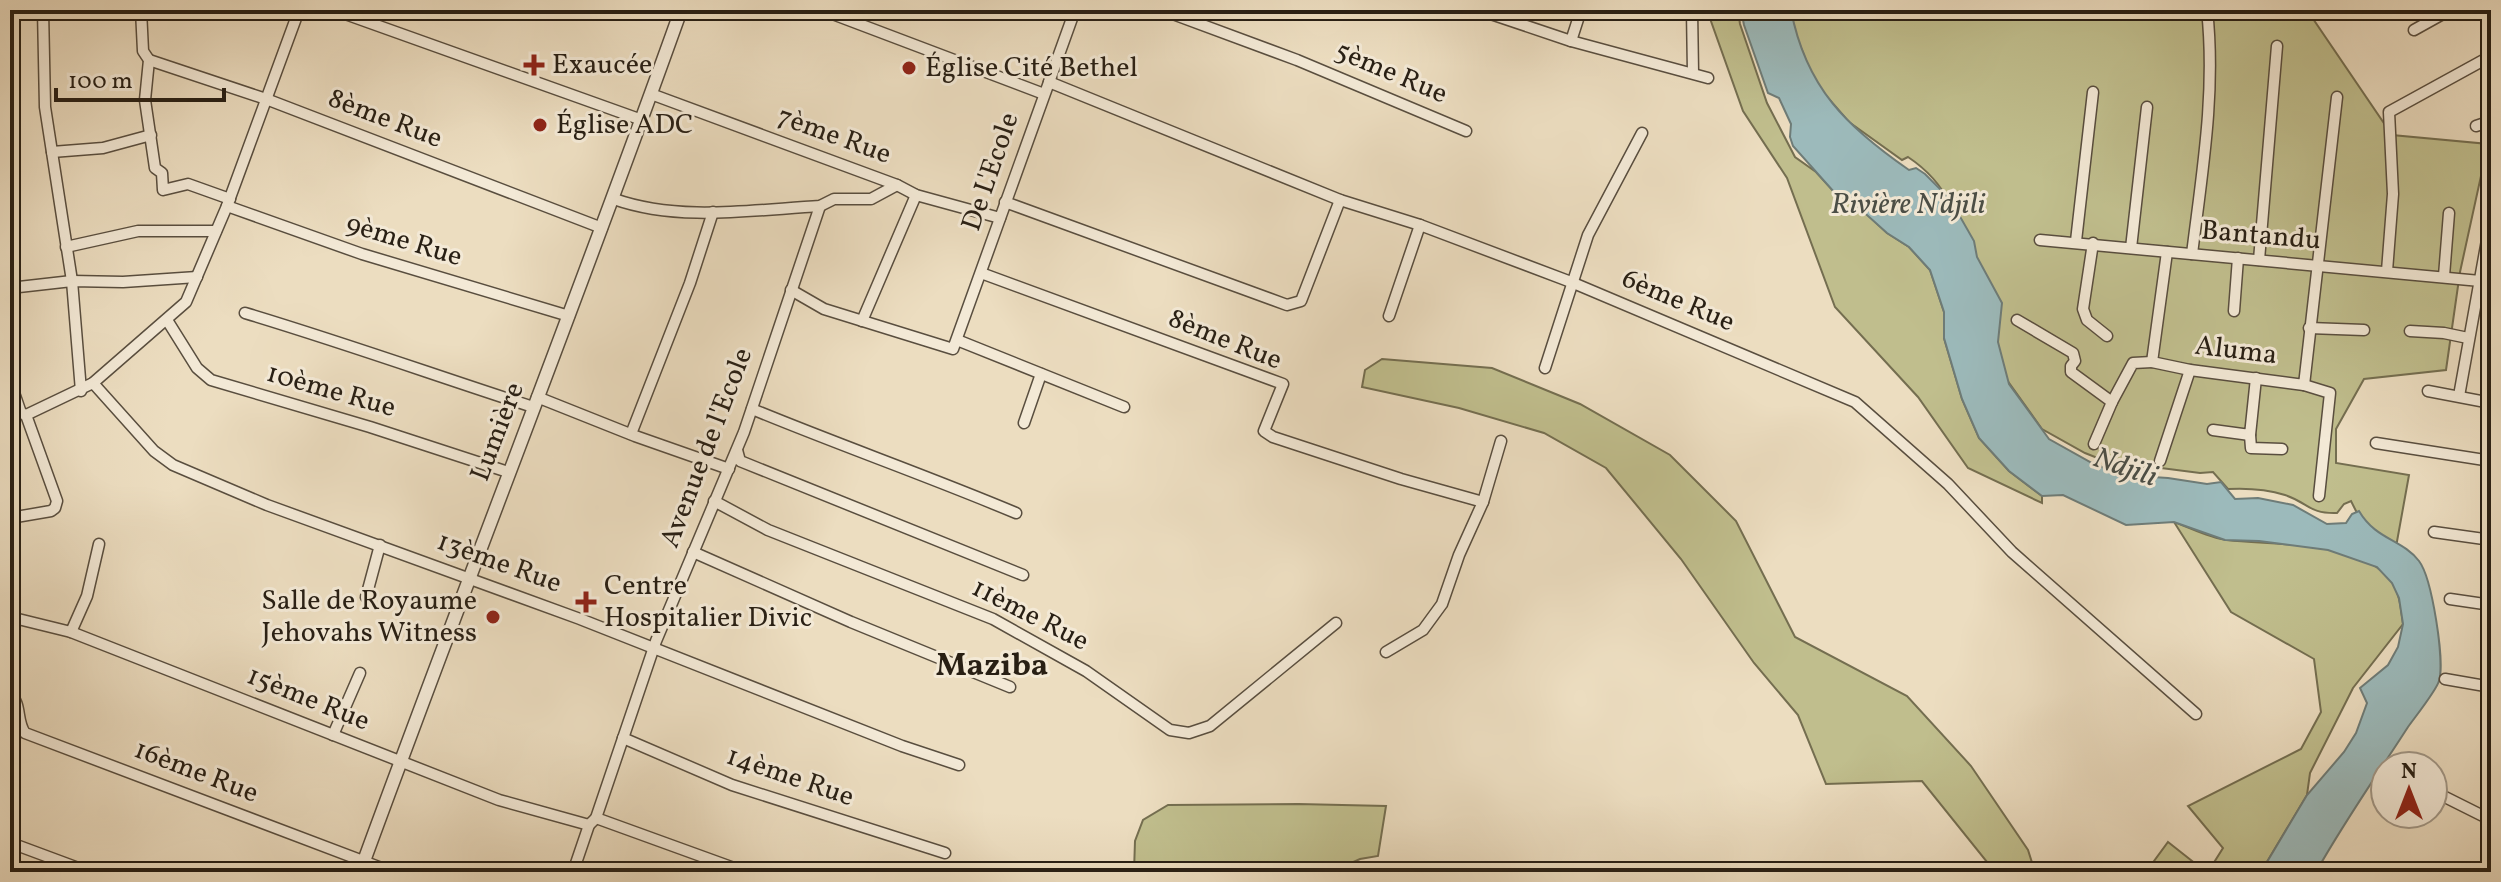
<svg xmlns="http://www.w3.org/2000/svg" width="2501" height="882" font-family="Vollkorn,serif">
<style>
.green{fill:#c0be8d;stroke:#746e50;stroke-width:2}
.water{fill:#9cbabb;stroke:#6e7c78;stroke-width:2}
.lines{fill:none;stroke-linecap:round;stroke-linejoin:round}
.minor-casing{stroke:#594e3f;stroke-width:13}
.tertiary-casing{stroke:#594e3f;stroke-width:15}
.minor{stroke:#f3e9d6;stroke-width:10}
.tertiary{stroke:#f3e9d6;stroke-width:12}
.poi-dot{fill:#8f2418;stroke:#f3e9d6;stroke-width:3}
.labels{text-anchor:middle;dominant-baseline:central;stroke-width:6;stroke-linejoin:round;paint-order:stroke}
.poi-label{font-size:28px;fill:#281f14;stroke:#f3e9d6;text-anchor:start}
.street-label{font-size:28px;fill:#281f14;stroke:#f3e9d6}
.water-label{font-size:30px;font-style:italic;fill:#4b4e46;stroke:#f3e9d6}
.quarter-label{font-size:32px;font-weight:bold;fill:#281f14;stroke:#f3e9d6}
</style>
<rect width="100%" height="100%" fill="#ecddc0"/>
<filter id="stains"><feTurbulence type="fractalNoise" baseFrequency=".0025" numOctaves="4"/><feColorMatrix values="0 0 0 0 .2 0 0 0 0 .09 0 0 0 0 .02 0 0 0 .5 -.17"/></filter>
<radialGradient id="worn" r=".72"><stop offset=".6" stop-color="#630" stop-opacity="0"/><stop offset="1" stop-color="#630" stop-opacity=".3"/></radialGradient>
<!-- green -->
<g class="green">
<path d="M1707,10H1738L1740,24L1767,103L1795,157L1816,172L1834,192L1847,196L1887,233L1909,247L1930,270L1944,312V338L1962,399L1979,438L2009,471L2042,496V503L1968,468L1918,397L1835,307L1787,178L1743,111Z"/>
<path d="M1786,10H2307L2392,135L2488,144L2460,272L2446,370L2364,379L2336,429V463L2409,475L2396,547L2362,523L2351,501L2344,504L2337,513C2309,514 2309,503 2285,495C2266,489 2247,488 2228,489L2213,472L2200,473L2161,468L2115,465L2085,453L2042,429L2002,373L1950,204C1941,185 1926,169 1908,157L1902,160L1849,122L1815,83Z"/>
<path d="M1382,359L1492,368L1580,404L1670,455L1736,521L1795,637L1907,696L1971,766L2028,850L2035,872H1995L1922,781L1826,784L1798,715L1754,663L1681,559L1606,468L1544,433L1459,408L1362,387L1365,370Z"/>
<path d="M2174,522C2191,528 2209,538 2227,540C2274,546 2361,539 2392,582C2400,594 2401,610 2403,624L2353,688L2310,773L2307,795L2261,872H2208L2223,848L2188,806L2301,749L2321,712L2314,659L2231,612Z"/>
<path d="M1298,804L1386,806L1378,856L1360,859L1331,872H1134L1135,841L1143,820L1168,805Z"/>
<path d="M2168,842L2206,872H2146Z"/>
</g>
<!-- water -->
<path class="water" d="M1741,10H1791C1806,88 1847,127 1909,170L1916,168L1925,174L1950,199L1974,241L1977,257L2002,303L1998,342L2009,384L2049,439L2092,463L2122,475L2168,478L2207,484L2221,482L2235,499L2258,498L2293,505L2327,524L2346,523L2352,514L2359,511C2376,540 2402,539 2419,561C2432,578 2445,661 2439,681C2436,691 2415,717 2408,727C2377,775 2344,822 2316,872H2261L2307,795L2344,752L2356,733L2367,703L2360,688L2388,665L2398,647L2403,624L2399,598L2392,583L2377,567L2328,550L2259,541L2225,540L2174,522L2126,525L2063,495L2042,496L2009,471L1979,438L1962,399L1944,338V312L1930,270L1909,247L1887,233L1847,197L1834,192L1793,146L1790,137L1791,124L1779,98L1768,93L1744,25Z"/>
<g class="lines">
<defs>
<g id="minor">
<path d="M43,10L45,107L72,281L81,391"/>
<path d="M141,10L143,51L149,60L145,100L155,168L162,173L163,190L188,184L230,199"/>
<path d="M334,10L642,120"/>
<path d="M822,10L1044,94"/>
<path d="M1162,10L1297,60L1466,131"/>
<path d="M1479,10L1571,41L1708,78"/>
<path d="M1692,10L1693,73"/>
<path d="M2414,30L2450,10"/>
<path d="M1571,41L1581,10"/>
<path d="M149,60L266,99L602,228"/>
<path d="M1049,82L1340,200L1420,225L1571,282L1855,402L1948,484L2012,552L2196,714"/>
<path d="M651,94L897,185L916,195L1000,218"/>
<path d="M2476,126L2491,121"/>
<path d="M52,152L103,148L151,135"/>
<path d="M614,199C679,222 752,210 820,206L834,199H871L897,185"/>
<path d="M1005,202L1287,305L1301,301L1340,200"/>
<path d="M227,206L362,254L569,316"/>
<path d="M2040,240L2491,282"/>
<path d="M2076,241L2093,92"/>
<path d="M2093,243L2083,309L2087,320L2107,336"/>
<path d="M66,247L138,231H216"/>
<path d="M2131,248L2147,107"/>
<path d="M2167,252L2152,362L2190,370L2304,385L2337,97"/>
<path d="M2192,254C2202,173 2216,92 2207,10"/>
<path d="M2259,260L2277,46"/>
<path d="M2387,271L2393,194L2389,112L2491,56"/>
<path d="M981,273L1283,384L1264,431L1273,437L1401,479L1483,502"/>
<path d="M2444,276L2449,213"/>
<path d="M10,288L72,281L123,282L197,277"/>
<path d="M791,290L824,309L953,349L1075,10"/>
<path d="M2234,311L2238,258"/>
<path d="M245,313C342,342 437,376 533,407"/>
<path d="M1389,316L1420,225"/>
<path d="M167,320L197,368L211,380L370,427L508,472"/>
<path d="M2017,320L2073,353L2075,361L2071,366V372L2112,402"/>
<path d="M862,321L916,195"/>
<path d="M2309,328L2364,330"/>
<path d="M2410,331L2444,333L2468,338"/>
<path d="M957,340L1124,407"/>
<path d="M1545,368L1588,235L1642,133"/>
<path d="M10,381L21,413"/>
<path d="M93,383L154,451L173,465L267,505L580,619L902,746L959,765"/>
<path d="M2304,385L2330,393L2319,496"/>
<path d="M2428,391L2491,403"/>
<path d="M2459,396L2491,218"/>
<path d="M537,397L635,436L729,469"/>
<path d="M752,409C839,445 928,476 1016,513"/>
<path d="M10,416L21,413L26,415L93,383L186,302L227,206L299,10"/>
<path d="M1024,423L1041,374"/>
<path d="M2213,430L2250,435L2256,378"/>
<path d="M631,434L690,283L713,212"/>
<path d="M2250,435L2251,448L2282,449"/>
<path d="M2376,443L2491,461"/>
<path d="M2094,444L2112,402L2133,363L2152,362"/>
<path d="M737,450L740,461L745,463L1023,575"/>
<path d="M2160,461L2190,370"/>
<path d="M714,501L768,530L993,619L1086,671L1170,730L1189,733L1210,726L1336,623"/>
<path d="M10,518L51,511L55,508L57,501L26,415"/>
<path d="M2434,532L2491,540"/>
<path d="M693,552L851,622L1010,687"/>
<path d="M366,597L380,545"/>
<path d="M2450,599L2491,605"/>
<path d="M10,617L71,632L499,800L589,825"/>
<path d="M71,632L87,596L99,544"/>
<path d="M1386,652L1423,630L1442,604L1459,555L1483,502L1501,441"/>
<path d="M2445,679L2491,687"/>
<path d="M10,694C22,704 16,721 25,733L392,872"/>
<path d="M333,735L360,673"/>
<path d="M623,738L732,785L945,853"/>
<path d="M2433,791L2491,820"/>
<path d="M596,818L745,872"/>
<path d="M19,846L89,872"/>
<path d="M573,872L589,825L596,818L656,641L744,432L820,206"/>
</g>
<path id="tertiary" d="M360,872C465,584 578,299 681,10"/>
</defs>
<!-- minor casing -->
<use href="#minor" class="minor-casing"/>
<!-- tertiary casing -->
<use href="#tertiary" class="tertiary-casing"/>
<!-- minor -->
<use href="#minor" class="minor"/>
<!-- tertiary -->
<use href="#tertiary" class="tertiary"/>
</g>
<!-- markers -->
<g class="poi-dot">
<path d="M530 53h8v8h8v8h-8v8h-8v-8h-8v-8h8z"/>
<circle cx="909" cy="68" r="8"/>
<circle cx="540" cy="125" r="8"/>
<path d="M582 590h8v8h8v8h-8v8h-8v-8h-8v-8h8z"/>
<circle cx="493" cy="617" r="8"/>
</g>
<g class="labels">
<!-- poi labels -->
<g class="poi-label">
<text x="552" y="65">Exaucée</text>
<text x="925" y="68">Église Cité Bethel</text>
<text x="556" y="125">Église ADC</text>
<text x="604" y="586">Centre<tspan x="604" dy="32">Hospitalier Divic</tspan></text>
<text x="477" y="601" text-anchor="end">Salle de Royaume<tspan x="477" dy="32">Jehovahs Witness</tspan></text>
</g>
<!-- street labels -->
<g class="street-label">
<text transform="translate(1391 73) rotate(23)">5ème Rue</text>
<text transform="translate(385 119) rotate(21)">8ème Rue</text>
<text transform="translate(834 136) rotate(20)">7ème Rue</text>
<text transform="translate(991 172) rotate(-71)">De L'Ecole</text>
<text transform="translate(2261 236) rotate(5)">Bantandu</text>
<text transform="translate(404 241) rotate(17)">9ème Rue</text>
<text transform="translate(1678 301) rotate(23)">6ème Rue</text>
<text transform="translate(1225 340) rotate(22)">8ème Rue</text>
<text transform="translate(2236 351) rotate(7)">Aluma</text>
<text transform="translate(331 391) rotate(16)">10ème Rue</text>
<text transform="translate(498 432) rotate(-69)">Lumière</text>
<text transform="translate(707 448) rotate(-69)">Avenue de l'Ecole</text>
<text transform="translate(499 563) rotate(20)">13ème Rue</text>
<text transform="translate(1030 615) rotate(27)">11ème Rue</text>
<text transform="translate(308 699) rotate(22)">15ème Rue</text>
<text transform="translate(196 772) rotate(21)">16ème Rue</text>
<text transform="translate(790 777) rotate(19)">14ème Rue</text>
</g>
<!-- water labels -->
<g class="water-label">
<text x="1908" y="205">Rivière N'djili</text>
<text transform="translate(2125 468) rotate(19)">Ndjili</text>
</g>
<!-- quarter labels -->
<g class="quarter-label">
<text x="992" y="667">Maziba</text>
</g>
</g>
<!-- margin -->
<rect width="2501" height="882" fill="none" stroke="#ecddc0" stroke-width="40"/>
<rect x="12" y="12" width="2477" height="858" fill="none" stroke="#281f14" stroke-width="4"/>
<rect x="20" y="20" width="2461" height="842" fill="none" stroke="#281f14" stroke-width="2"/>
<!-- north arrow -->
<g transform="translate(2409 790)"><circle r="38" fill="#f3e9d6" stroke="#a29888" stroke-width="2"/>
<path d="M0-6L14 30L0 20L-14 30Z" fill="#8f2418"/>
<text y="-12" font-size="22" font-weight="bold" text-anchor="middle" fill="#281f14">N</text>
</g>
<!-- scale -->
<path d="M56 88v12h168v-12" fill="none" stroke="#281f14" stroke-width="4"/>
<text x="68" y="88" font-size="24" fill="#281f14" stroke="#f3e9d6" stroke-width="6" paint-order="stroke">100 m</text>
<rect width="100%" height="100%" filter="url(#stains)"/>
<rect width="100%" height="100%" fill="url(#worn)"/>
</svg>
